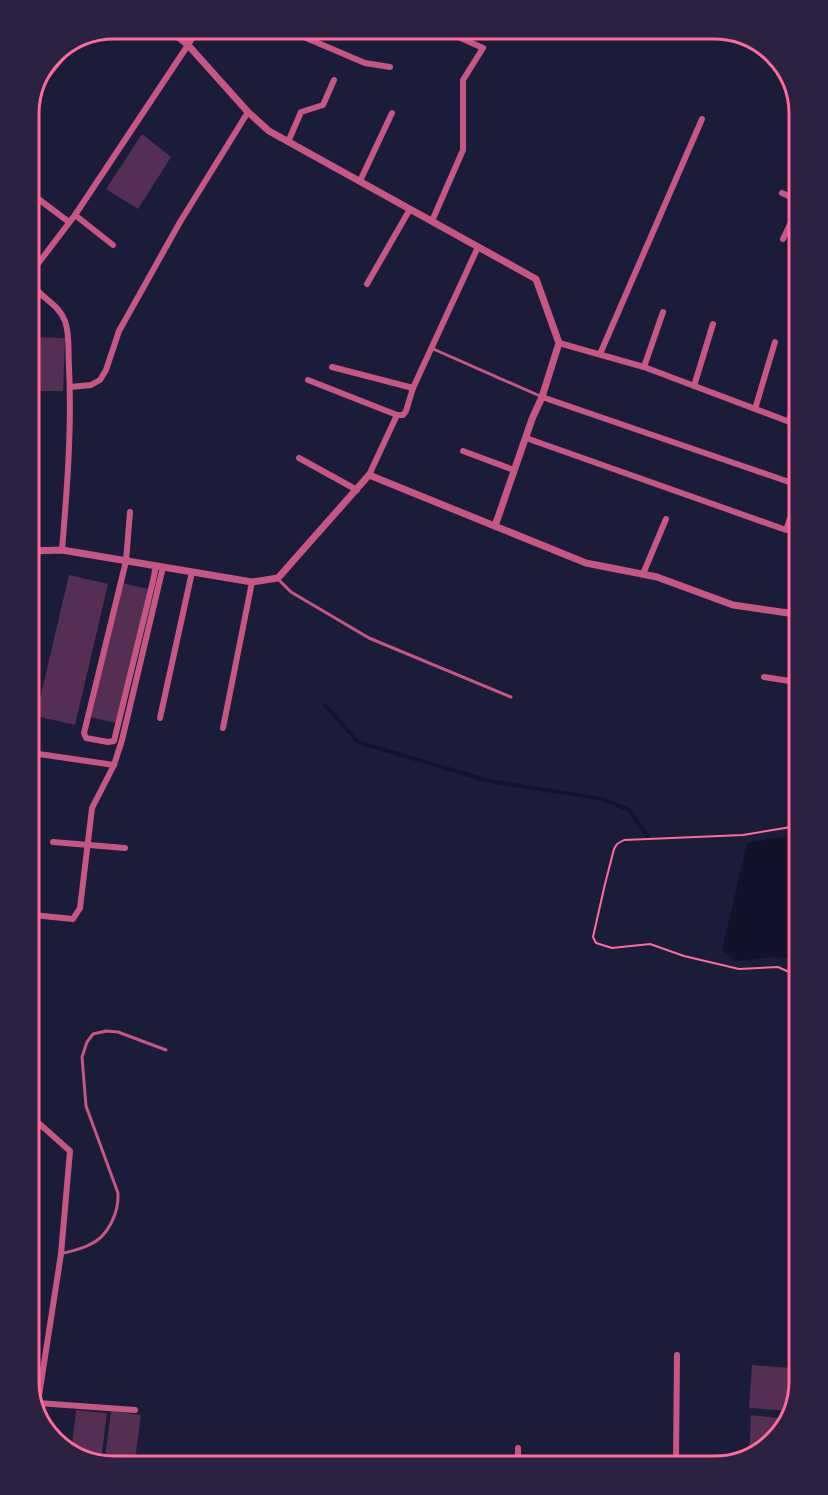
<svg xmlns="http://www.w3.org/2000/svg" width="828" height="1495" font-family="Helvetica,sans-serif">
<style>
.water{fill:#12122b}
.lines{fill:none;stroke-linecap:round;stroke-linejoin:round}
.stream{stroke:#12122b;stroke-width:4}
.building{fill:#542f53}
.path{stroke:#ff6b9d;stroke-width:2}
.service{stroke:#c65784;stroke-width:3}
.minor{stroke:#c65784;stroke-width:6}
.tertiary{stroke:#c65784;stroke-width:7}
.rim{fill:none;stroke:#ff6b9d;stroke-width:3}
</style>
<rect width="100%" height="100%" fill="#1b1b3a"/>
<!-- water -->
<path class="water" d="M797,834V968L789,958L773,957L735,961L722,950L747,843Z"/>
<g class="lines">
<!-- stream -->
<path class="stream" d="M325,705L358,742L489,781L603,799L629,810L648,837"/>
</g>
<!-- building -->
<g class="building">
<path d="M142,134L171,157L138,209L106,189Z"/>
<path d="M30,337L65,338L63,391H30Z"/>
<path d="M69,575L108,584L75,725L36,716Z"/>
<path d="M122,583L148,589L116,723L90,717Z"/>
<path d="M752,1365L792,1368L793,1405L791,1411L749,1408Z"/>
<path d="M76,1410L107,1413L101,1460L83,1457L71,1454Z"/>
<path d="M111,1411L141,1415L135,1460L105,1457Z"/>
<path d="M751,1415L788,1419L785,1429L749,1458Z"/>
</g>
<g class="lines">
<!-- path -->
<path class="path" d="M797,826L743,835L624,840L617,844L614,849L605,884L593,937L596,943L612,948L650,944L684,956L739,969L778,967L789,972L797,983"/>
<!-- service -->
<g class="service">
<path d="M37,91L75,44"/>
<path d="M431,348L540,396"/>
<path d="M279,580L291,592L369,638L511,697"/>
<path d="M61,1254C71,1251 81,1249 89,1245C108,1237 119,1213 118,1193L86,1106L82,1057L87,1042L93,1034L106,1031L118,1032L166,1050"/>
</g>
<!-- minor -->
<g class="minor">
<path d="M285,29L365,63L390,67"/>
<path d="M288,142L301,112L323,105L334,80"/>
<path d="M360,181L392,113"/>
<path d="M29,192L69,222"/>
<path d="M782,193L793,198"/>
<path d="M75,215L113,245"/>
<path d="M432,221L463,150V80L483,48L441,29"/>
<path d="M783,239L794,216"/>
<path d="M30,279L37,265L75,215L188,45L198,29"/>
<path d="M30,280C36,296 58,302 65,321C70,335 68,352 69,367C72,428 67,490 62,550"/>
<path d="M367,284L410,209"/>
<path d="M559,343L644,367L795,424"/>
<path d="M600,354L702,119"/>
<path d="M332,367L413,388"/>
<path d="M644,367L663,312"/>
<path d="M308,380L397,415H403L406,411L413,388L478,247"/>
<path d="M694,386L713,324"/>
<path d="M70,387L91,385L100,380L106,370L119,331L180,222L248,112"/>
<path d="M542,397L795,484"/>
<path d="M755,409L775,342"/>
<path d="M789,422L794,400"/>
<path d="M526,438L786,530L795,504"/>
<path d="M463,451L514,470"/>
<path d="M299,458L357,490"/>
<path d="M369,475L397,415"/>
<path d="M130,512L126,561L84,733L86,738L108,742L114,741L153,581L156,566"/>
<path d="M643,574L666,519"/>
<path d="M764,677L796,682"/>
<path d="M160,718L192,572"/>
<path d="M223,728L252,582"/>
<path d="M32,753L114,765"/>
<path d="M53,842L125,848"/>
<path d="M33,915L73,919L80,908L92,808L114,765L122,740L163,567"/>
<path d="M34,1119L70,1151L61,1254L36,1415"/>
<path d="M38,1403L135,1410"/>
<path d="M518,1448V1462"/>
<path d="M676,1461L677,1355"/>
</g>
<!-- tertiary -->
<g class="tertiary">
<path d="M169,29L188,45L248,112L269,131L536,279L559,343L542,397L532,419L495,526"/>
<path d="M31,551L62,550L252,582L278,578L369,475L586,563L657,577L733,605L795,614"/>
</g>
</g>
<!-- crop -->
<path d="M0 0H828V1495H0ZM114 39H714A75 75 0 0 1 789 114V1381A75 75 0 0 1 714 1456H114A75 75 0 0 1 39 1381V114A75 75 0 0 1 114 39Z" fill="#2d2142" fill-rule="evenodd"/>
<path class="rim" d="M114 39H714A75 75 0 0 1 789 114V1381A75 75 0 0 1 714 1456H114A75 75 0 0 1 39 1381V114A75 75 0 0 1 114 39Z"/>
</svg>
